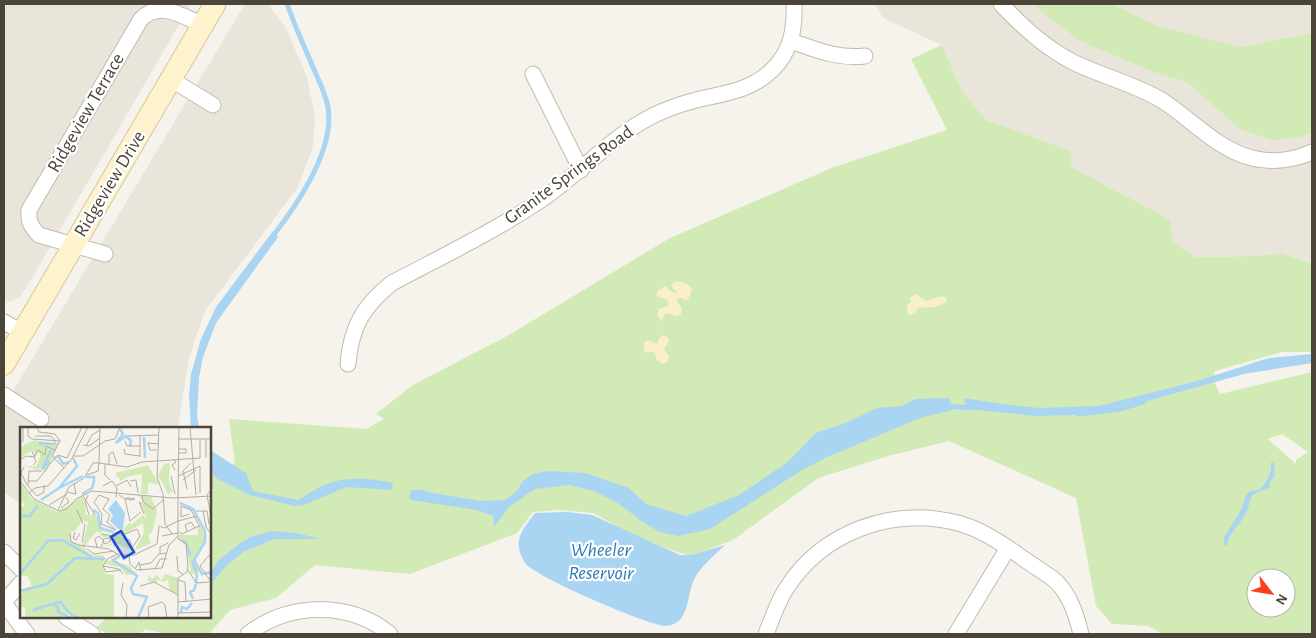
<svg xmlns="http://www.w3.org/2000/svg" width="1316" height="638" font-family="'Alegreya Sans',sans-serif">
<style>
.residential{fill:#eae5da}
.green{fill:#d2eab5;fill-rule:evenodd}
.sand{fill:#f9efc9}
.water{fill:#a9d4f2}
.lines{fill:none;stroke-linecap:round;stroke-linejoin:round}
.stream{stroke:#a9d4f2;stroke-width:5}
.street-casing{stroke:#c2bbae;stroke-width:17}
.secondary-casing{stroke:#d6c79b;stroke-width:23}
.street{stroke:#fff;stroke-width:15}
.secondary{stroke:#fff3cd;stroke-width:21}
.labels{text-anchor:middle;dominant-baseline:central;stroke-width:4.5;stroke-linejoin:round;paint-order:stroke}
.street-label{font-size:19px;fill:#4b4439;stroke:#fff}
.water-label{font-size:20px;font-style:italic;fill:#2e7ab2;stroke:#fff}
.inset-river{fill:none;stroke:#a9d4f2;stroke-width:2.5}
.inset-road{fill:none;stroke:#b2ada4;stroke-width:1}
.view{fill:#1d4ed8;fill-opacity:0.15;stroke:#1d4ed8;stroke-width:2.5}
.inset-edge{fill:none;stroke:#4b4439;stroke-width:2.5}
</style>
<rect width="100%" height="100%" fill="#f6f3ec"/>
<!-- residential -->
<g class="residential">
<path d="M4,4H191L28,285L19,298L9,302L4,299Z"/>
<path d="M245,4H267L285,26L307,77L315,118L313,146L298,187L205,311L189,357L178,428H21V504L4,492V406Z"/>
<path d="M875,4H1032L1078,40L1153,72L1188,83L1240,129L1302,137L1312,132V264L1281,253L1257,256L1195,257L1172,241L1171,220L1071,167L1069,151L986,120L962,91L942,45L883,18Z"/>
<path d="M1112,4H1312V33L1241,47L1158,26Z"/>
</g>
<!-- green -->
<g class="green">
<path d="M1032,4H1112L1158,26L1241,47L1312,33V132L1302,137L1272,140L1240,129L1188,83L1153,72L1078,40Z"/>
<path d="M942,45L962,91L986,120L1070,151L1071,167L1171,220L1172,241L1195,257L1257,256L1281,253L1312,264V352H1282L1215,371L1213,379L1220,394L1312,372V634H1163L1148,626L1112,624L1096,606L1076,498L949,441L888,456L818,478L733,540L691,556L665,548L622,529L593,513L559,510L533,512L517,533L410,574L315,565L276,598L230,610L209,634H165L145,629L141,634H108L96,628L107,617H210V458L215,453L232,465L235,463L229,419L366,429L384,419L376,414L413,385L507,336L670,238L834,167L947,130L911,59ZM1282,434L1308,452L1296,460V464L1268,439ZM1256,578H1286V608H1256Z"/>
</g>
<!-- sand -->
<g class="sand">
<path d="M675,281C682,281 688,284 692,289L690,296L686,301L682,298H678L677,302L682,308L681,314L676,316L666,313L661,322L657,314L659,309L667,306L669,303L668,300L656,296L658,290L666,286L670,291L675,293L677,292L671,286Z"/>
<path d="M915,294L926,301L942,296L946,298L947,302L935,307L918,308L915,313L910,315L907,313V306L911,302L910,298Z"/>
<path d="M664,335L667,337L669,341L664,349L669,357L667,362L662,364L657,360L655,353L652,351L647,353L644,351C643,346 643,343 648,340L657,344L659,338Z"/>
</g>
<!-- water -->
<g class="water">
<path d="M273,231L278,237L216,323L203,357L199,377L197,416L199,428H191L189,395L191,374L201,339L216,307Z"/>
<path d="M1312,354V363L1244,374L1147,401L1073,415L1037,416L967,409L964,398L1002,404L1039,408L1099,406L1197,381L1269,358Z"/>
<path d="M949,398L953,410L920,418L825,458L802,470L710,529L678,536L660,532L643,522L619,504L594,491L569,485L535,489L509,507L494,527L493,516L477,510L411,500L409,496L412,490H423L432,493L481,501L505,500L517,491L523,481L533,474L547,471L585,473L629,488L646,504L686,516L739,495L788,462L816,433L843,424L877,408L902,406L915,399Z"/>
<path d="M210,450L246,473L253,491L298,500C308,494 319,487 330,483C348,476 374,479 393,483L391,490L346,487L304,505L295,506L250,495L217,479L210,470Z"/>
<path d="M1271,462L1274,463L1275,475L1270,482V487L1252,495C1249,501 1249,509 1245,515C1239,526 1229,532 1227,546L1224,544V537L1241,510L1246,495L1250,491L1259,490C1267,482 1272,474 1271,462Z"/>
<path d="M568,512L592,515L680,555H692L725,545C714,556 699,567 693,582C688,594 688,616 676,623C673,625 668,626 665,626C645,624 538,578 526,564C523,561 519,551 519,547C517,534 528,523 535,513Z"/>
<path d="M272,531L296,533L321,539H274L243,552L226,566L210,585V572L220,559L239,544L250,537Z"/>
</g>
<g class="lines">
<!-- stream -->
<g class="stream">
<path d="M272,237C297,205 335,150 328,107C325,91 316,75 310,60C302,42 294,23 287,4"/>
<path d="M946,406L972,408"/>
<path d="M1078,414L1120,409L1143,402"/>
</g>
<defs>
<g id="street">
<path d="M1001,4C1023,27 1045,48 1075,63C1104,77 1135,84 1163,101C1192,120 1217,149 1252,158C1272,163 1294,160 1312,152"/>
<path d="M791,41C817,50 837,59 865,56"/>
<path d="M533,74L581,170"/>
<path d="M172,80L213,105"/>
<path d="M105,254L39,235C31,227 28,221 29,210L141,19C160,0 182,16 203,25"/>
<path d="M4,322L22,332"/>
<path d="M348,364C351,327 363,306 392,283C441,257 491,233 538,202C575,178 605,143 643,121C660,111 680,104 700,99C726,93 752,90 772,70C791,52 795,29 794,4"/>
<path d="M4,395L41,419"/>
<path d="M4,552L21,569"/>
<path d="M4,602L21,583"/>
<path d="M4,603L27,634"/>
<path d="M66,617L92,634"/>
<path d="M248,634C289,602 349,601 390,634"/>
<path d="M766,634C772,619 777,603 786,589C822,532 892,506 958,523C981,529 1002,543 1021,557C1031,564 1042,571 1052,578C1069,591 1076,614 1081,634"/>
<path d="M956,634L1008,548"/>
</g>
<path id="secondary" d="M4,364L215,4"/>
</defs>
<!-- street casing -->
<use href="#street" class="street-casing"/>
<!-- secondary casing -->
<use href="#secondary" class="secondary-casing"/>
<!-- street -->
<use href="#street" class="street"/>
<!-- secondary -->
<use href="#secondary" class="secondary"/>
</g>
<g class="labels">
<!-- street labels -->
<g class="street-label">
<text transform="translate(86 113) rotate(-60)">Ridgeview Terrace</text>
<text transform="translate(569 175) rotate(-36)">Granite Springs Road</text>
<text transform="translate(110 184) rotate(-59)">Ridgeview Drive</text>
</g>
<!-- water labels -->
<g class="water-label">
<text x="601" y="550">Wheeler<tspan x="601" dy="23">Reservoir</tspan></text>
</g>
</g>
<!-- overview -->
<g transform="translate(20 427)">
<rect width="191" height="191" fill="#f6f3ec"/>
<path d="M15,13L36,18L39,15L26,45L21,41L17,43L4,38L16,40L20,30L19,24L15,31L14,23L0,30V20ZM150,36L149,54L153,65L148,67L138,48L144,37ZM128,38L139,57L128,56V67H121L122,47L106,50L101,54L95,46ZM0,55L12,72L38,85L61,70L64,71L66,88L72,89V86L78,90L79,102L93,106L104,102L110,95L111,98L123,88L127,92L121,77L125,76L118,68L131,70L137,84L133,103L128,109L131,116L114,124L124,106L123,96L101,109L113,124L95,116L94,107L82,104L81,107L93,109L94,113L92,118L83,120L92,116V111L83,110L77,104L66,117L65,123L72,128H83L86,132L83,136L85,147L94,148V191H59L47,184V191H5V180H0V163L12,159L7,149H0V82L5,78L0,73ZM62,94L68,95L62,119L51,114L50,105L55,104ZM178,100H182L186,113L174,133L181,144L171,147L166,117L159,112V108H178ZM86,133L108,138L117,147L106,148L100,140L84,137ZM145,147L158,151V167L150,164L148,153L143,155L137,152V156L128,154L129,148L132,152L137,148L141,154Z" fill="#d2eab5" fill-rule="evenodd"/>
<path d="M96,73L105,86L103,102H98L90,94L93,88L88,82Z" fill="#a9d4f2"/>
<path class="inset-river" d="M100,2L103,7L96,16L106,9L111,14L110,19M124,10L125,31M24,18L19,16L37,17M34,31L38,29L43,37L49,35M53,31L57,39L39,61L63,49M30,34L22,42L31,23M62,67L72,61L74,54V50H66M21,73L39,61M160,76L173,82L185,104V115L174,133L182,147L192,145M73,83L78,86L80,101L94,105M0,89H10L18,78M162,113L167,117L170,129M100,129L93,133L117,149L111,161L113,167L127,170L118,191M172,134L177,148L176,156M0,147L28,114L42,113L72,130M0,164L27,157L55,131L85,132M173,172L170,165L174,163L176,157M29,178L41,175L49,186L58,191M13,183L32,177L38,180V185L51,191M161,185L162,180L167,182L172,176"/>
<path class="inset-road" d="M8,0V9L12,12L40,14M17,0L19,5L35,7L40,14M139,0L137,50L143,67L145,97L152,107M170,0L176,68M120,8V30M15,9H31L36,15M108,9L139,8M158,12H192M186,12V31M40,14L32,29L44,41M105,14L107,19H120M0,16L3,14V0M63,18L69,19L80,11M66,19L72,8L80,3M104,22L105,27L120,29M137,23H130L128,16L139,17M12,24L16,35L13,38M158,26H166V22H159M38,28L47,31L62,0M54,29H63L85,14L95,12L100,0M153,32L156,35L152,38L155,43M0,33L6,29L14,30L18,23L25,28L26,19L35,23M79,36L107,40L122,35L180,31V12M79,36L80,0M85,37V48L90,53M89,37V27L93,25L97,37M180,39V66M4,40L1,46L7,58M192,40V62L187,68L192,95M22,44H9L8,59L17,69L24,65V58M67,48L78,44L79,36M151,49L155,67M158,49L180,39M163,53L176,43M0,54L14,72L39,84L47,82L56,72L72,64L153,71L192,69M8,54H17L34,32M110,54L116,53L118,66M83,59L92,54L97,61L96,70M96,59L107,53L111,60M167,62L163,44L171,36M47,65L56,67L54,56M9,66L15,61L28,59L51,33L68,0M68,68L65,75L69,88M99,68L105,72L110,94L121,85M122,68L123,75L133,82L143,73M63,69L75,88M158,71L159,0M105,72H106L107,71H108L115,72L112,73H109V72H105M122,77L119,75L124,87M29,78L47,67M41,81L49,75L46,70M38,83L49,60L64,51L73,36H79M57,83L63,97M176,84H187L189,97M183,84L186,100L192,108M169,87L161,90V79L171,83L180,100M158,94L177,89M87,95L96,103L81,97L82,87L74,75L79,68L89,72M87,95L90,88L83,82L89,72M117,102L120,109L112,121L110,113L104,112L103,108ZM167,104L165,98L171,95L175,101M55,105L53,111L56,113L60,106M159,105L162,107L179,99M50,106L51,115L59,118L89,122L99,128H114L137,117L139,99L144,101L158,94M82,107L94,109V120M142,109L158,106M82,114L85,117L91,114L89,111L83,112M62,115L65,97M77,120L75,112L79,109L84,114L81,120M67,122L74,127L94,124M192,125L180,139L192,156M140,127V120L148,116M109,128L110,137L117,143L142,141L149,118L158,109M157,129L158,144L163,147M120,138L131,136L139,127L146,126M83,139L86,145L101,143M83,139L99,142L103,147M83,139L87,132L98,127M115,142L119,135L121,144M135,142L140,132H147M168,143L176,156L189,155M158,153L165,155L166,175M103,156L101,168L107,178L106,191M120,159L134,155L158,168M158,175L192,172M158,186L192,185M129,191L128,180L142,175L145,178L147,191M158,191V151L167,145L168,139L166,117L158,112V71"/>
<path class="view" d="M101,104L114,125L104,131L91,110Z"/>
<rect width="191" height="191" class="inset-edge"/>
</g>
<!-- border -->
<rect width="1316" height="638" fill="none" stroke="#4b4439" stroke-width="10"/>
<!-- north arrow -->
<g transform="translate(1271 593) rotate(121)"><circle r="24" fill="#ffffff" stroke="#b7b4b0"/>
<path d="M0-4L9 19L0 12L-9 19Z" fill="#fc3f1d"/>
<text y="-8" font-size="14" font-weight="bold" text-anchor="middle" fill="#4b4439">N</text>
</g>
</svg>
